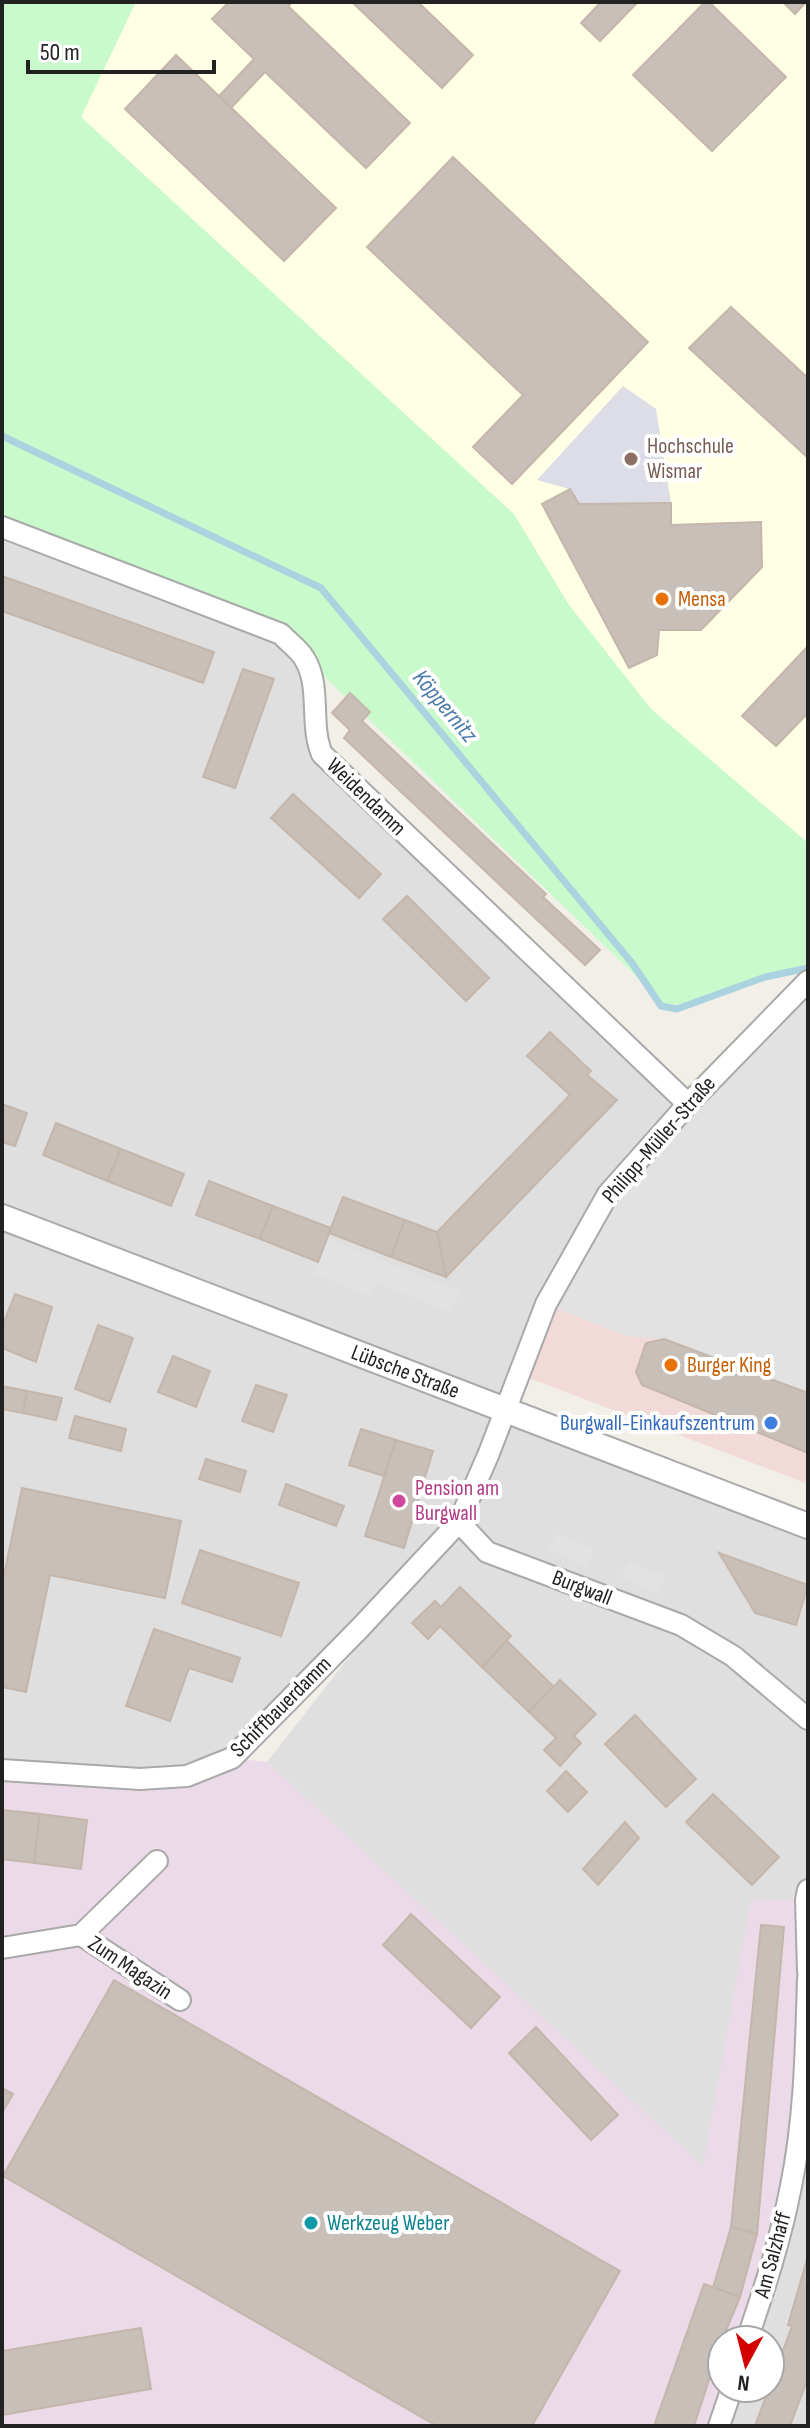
<svg xmlns="http://www.w3.org/2000/svg" width="810" height="2428" font-family="'Sofia Sans Condensed',sans-serif">
<style>
.residential{fill:#e0dfdf;fill-rule:evenodd}
.commercial{fill:#f2dad9}
.industrial{fill:#ebdbe8}
.education{fill:#ffffe5}
.park{fill:#c8facc}
.parking{fill:#e2e2e2}
.plaza{fill:#dddde8}
.lines{fill:none;stroke-linecap:round;stroke-linejoin:round}
.stream{stroke:#aad3df;stroke-width:7}
.building{fill:#c7bfb8;stroke:#c4b6ab;stroke-width:2}
.minor-casing{stroke:#a9a9a9;stroke-width:24}
.tertiary-casing{stroke:#a9a9a9;stroke-width:28}
.minor{stroke:#fff;stroke-width:20}
.tertiary{stroke:#fff;stroke-width:24}
.education-dot{fill:#8d6e63;stroke:#fff;stroke-width:3}
.food-dot{fill:#e8710a;stroke:#fff;stroke-width:3}
.shop-dot{fill:#3f7fe0;stroke:#fff;stroke-width:3}
.hotel-dot{fill:#d1479c;stroke:#fff;stroke-width:3}
.culture-dot{fill:#0f9aa8;stroke:#fff;stroke-width:3}
.labels{text-anchor:middle;dominant-baseline:central;stroke-width:8;stroke-linejoin:round;paint-order:stroke}
.education-label{font-size:22px;fill:#785e54;stroke:#fff;text-anchor:start}
.food-label{font-size:22px;fill:#c56008;stroke:#fff;text-anchor:start}
.street-label{font-size:22px;fill:#222;stroke:#fff}
.shop-label{font-size:22px;fill:#366cbe;stroke:#fff;text-anchor:end}
.hotel-label{font-size:22px;fill:#b23c85;stroke:#fff;text-anchor:start}
.culture-label{font-size:22px;fill:#0d838f;stroke:#fff;text-anchor:start}
.water-label{font-size:24px;font-style:italic;fill:#4a7aab;stroke:#fff}
</style>
<rect width="100%" height="100%" fill="#f2efe9"/>
<!-- residential -->
<path class="residential" d="M2,527L281,634L305,659L315,739L688,1104L507,1410L808,1526V2426H621L703,2167L267,1762L414,1574L232,1758L187,1776L2,1770ZM722,2340H770V2388H722Z"/>
<!-- commercial -->
<path class="commercial" d="M808,981V1484L518,1374L534,1331Z"/>
<!-- industrial -->
<path class="industrial" d="M232,1758L267,1762L703,2166L751,1899L806,1900L805,2079L747,2340H722L719,2426H2V1770L140,1779Z"/>
<!-- education -->
<path class="education" d="M136,2H808V843L651,709L569,605L513,514L80,116Z"/>
<!-- park -->
<path class="park" d="M2,2H136L81,117L514,514L569,605L651,709L808,843V972H775L682,1005L664,1003L281,635L2,527Z"/>
<!-- parking -->
<g class="parking">
<path d="M796,993L808,998V1393L664,1339L625,1336L546,1304L608,1194Z"/>
<path d="M328,1239L460,1292L451,1313L376,1283L370,1296L314,1274Z"/>
<path d="M557,1533L594,1549L586,1567L549,1550Z"/>
<path d="M628,1561L666,1577L658,1595L621,1578Z"/>
</g>
<!-- plaza -->
<path class="plaza" d="M623,386L656,409L671,503L579,504L569,489L537,480Z"/>
<g class="lines">
<!-- stream -->
<path class="stream" d="M2,436L321,588L632,963L661,1006L677,1009L765,977L808,968"/>
</g>
<!-- building -->
<g class="building">
<path d="M229,2H293L288,6L410,123L366,168L265,72L231,108L219,96L254,59L212,19Z"/>
<path d="M352,2H418L473,55L442,88Z"/>
<path d="M601,2H638L600,41L581,23Z"/>
<path d="M705,2H709L786,77L712,151L633,75Z"/>
<path d="M783,2H806L795,14Z"/>
<path d="M176,55L336,208L284,261L125,109Z"/>
<path d="M453,157L648,342L512,484L473,447L523,395L367,247Z"/>
<path d="M731,307L808,378V458L689,348Z"/>
<path d="M570,489L579,504L671,503V525L761,522L762,567L701,630H659L657,655L629,668L542,504Z"/>
<path d="M2,576L214,652L203,683L2,611Z"/>
<path d="M808,646V713L776,746L742,716Z"/>
<path d="M243,669L274,679L235,788L203,777Z"/>
<path d="M350,693L370,712L362,721L546,894L543,897L600,950L585,965L344,738L350,730L332,713Z"/>
<path d="M293,794L381,874L359,898L271,818Z"/>
<path d="M407,896L489,978L466,1001L383,919Z"/>
<path d="M550,1032L591,1071L587,1075L617,1100L446,1277L437,1232L570,1095L527,1056Z"/>
<path d="M2,1104L27,1113L15,1146L2,1142Z"/>
<path d="M56,1123L121,1149L107,1181L43,1155Z"/>
<path d="M121,1149L184,1174L171,1206L107,1181Z"/>
<path d="M209,1181L273,1206L260,1239L196,1215Z"/>
<path d="M343,1197L405,1220L391,1257L329,1233Z"/>
<path d="M273,1206L331,1228L318,1262L260,1239Z"/>
<path d="M405,1220L437,1232L446,1277L391,1257Z"/>
<path d="M15,1294L52,1307L36,1362L2,1348V1327Z"/>
<path d="M98,1325L133,1338L110,1402L75,1389Z"/>
<path d="M664,1339L808,1393V1453L642,1385L636,1372L646,1343Z"/>
<path d="M173,1356L210,1371L196,1407L158,1392Z"/>
<path d="M256,1385L287,1395L273,1432L242,1421Z"/>
<path d="M2,1386L27,1391L23,1413L2,1409Z"/>
<path d="M27,1391L62,1398L56,1420L23,1413Z"/>
<path d="M75,1416L126,1429L121,1451L69,1438Z"/>
<path d="M361,1429L396,1440L384,1476L349,1465Z"/>
<path d="M396,1440L433,1451L404,1548L365,1536Z"/>
<path d="M206,1459L246,1471L240,1492L199,1479Z"/>
<path d="M286,1484L344,1506L336,1526L279,1505Z"/>
<path d="M22,1488L181,1521L165,1598L50,1575L26,1692L2,1687V1585Z"/>
<path d="M200,1550L299,1583L281,1636L182,1603Z"/>
<path d="M719,1553L808,1585L796,1625L755,1613Z"/>
<path d="M460,1587L511,1636L482,1667L440,1626L428,1639L412,1623L435,1601L441,1607Z"/>
<path d="M154,1629L240,1658L232,1682L189,1668L170,1721L126,1706Z"/>
<path d="M507,1641L554,1687L529,1712L482,1667Z"/>
<path d="M560,1680L596,1714L574,1736L581,1743L560,1766L544,1750L556,1738L529,1712Z"/>
<path d="M635,1715L696,1779L666,1807L605,1744Z"/>
<path d="M566,1771L587,1792L568,1812L547,1791Z"/>
<path d="M713,1794L779,1857L752,1885L686,1822Z"/>
<path d="M2,1810L40,1814L34,1863L2,1859Z"/>
<path d="M40,1814L87,1820L81,1869L34,1863Z"/>
<path d="M625,1822L639,1838L598,1885L583,1869Z"/>
<path d="M411,1914L500,1997L471,2028L383,1945Z"/>
<path d="M761,1925L784,1927L757,2234L731,2227Z"/>
<path d="M114,1980L620,2271L532,2426H437L3,2176Z"/>
<path d="M536,2027L618,2115L591,2140L509,2053Z"/>
<path d="M2,2088L13,2094L2,2113Z"/>
<path d="M731,2227L757,2234L740,2297L713,2288Z"/>
<path d="M808,2256V2378L790,2426H755L792,2326L788,2325Z"/>
<path d="M704,2284L740,2297L722,2340L694,2426H654Z"/>
<path d="M141,2328L151,2389L2,2415V2351Z"/>
</g>
<g class="lines">
<defs>
<g id="minor">
<path d="M2,527L281,634C288,642 299,649 304,658C322,686 309,724 322,754L688,1104"/>
<path d="M459,1522L487,1552L681,1625L733,1656L808,1719"/>
<path d="M2,1770L140,1779L187,1776L232,1758L360,1628L459,1522L489,1453L546,1304L608,1194L688,1104L808,981"/>
<path d="M808,1890L806,1900L808,1971"/>
<path d="M81,1935L180,2000"/>
<path d="M2,1948L81,1935L157,1861"/>
<path d="M747,2340C764,2290 781,2238 791,2186C805,2118 806,2047 808,1978"/>
<path d="M719,2426L732,2388"/>
</g>
<g id="tertiary">
<path id="s1" d="M2,1217L808,1526"/>
</g>
</defs>
<!-- minor casing -->
<use href="#minor" class="minor-casing"/>
<!-- tertiary casing -->
<use href="#tertiary" class="tertiary-casing"/>
<!-- minor -->
<use href="#minor" class="minor"/>
<!-- tertiary -->
<use href="#tertiary" class="tertiary"/>
</g>
<!-- markers -->
<circle class="education-dot" cx="631" cy="459" r="8"/>
<g class="food-dot">
<circle cx="662" cy="599" r="8"/>
<circle cx="671" cy="1365" r="8"/>
</g>
<circle class="shop-dot" cx="771" cy="1423" r="8"/>
<circle class="hotel-dot" cx="399" cy="1501" r="8"/>
<circle class="culture-dot" cx="311" cy="2223" r="8"/>
<g class="labels">
<!-- education labels -->
<g class="education-label">
<text x="647" y="446">Hochschule<tspan x="647" dy="25">Wismar</tspan></text>
</g>
<!-- food labels -->
<g class="food-label">
<text x="678" y="599">Mensa</text>
<text x="687" y="1365">Burger King</text>
</g>
<!-- street labels -->
<g class="street-label">
<text transform="translate(366 797) rotate(44)">Weidendamm</text>
<text transform="translate(659 1140) rotate(-49)">Philipp-Müller-Straße</text>
<text stroke="none"><textPath href="#s1" startOffset="432">Lübsche Straße</textPath></text>
<text transform="translate(582 1588) rotate(21)">Burgwall</text>
<text transform="translate(281 1707) rotate(-45)">Schiffbauerdamm</text>
<text transform="translate(130 1968) rotate(34)">Zum Magazin</text>
<text transform="translate(773 2255) rotate(-75)">Am Salzhaff</text>
</g>
<!-- shop labels -->
<g class="shop-label">
<text x="755" y="1423">Burgwall-Einkaufszentrum</text>
</g>
<!-- hotel labels -->
<g class="hotel-label">
<text x="415" y="1488">Pension am<tspan x="415" dy="25">Burgwall</tspan></text>
</g>
<!-- culture labels -->
<g class="culture-label">
<text x="327" y="2223">Werkzeug Weber</text>
</g>
<!-- water labels -->
<g class="water-label">
<text transform="translate(445 706) rotate(50)">Köppernitz</text>
</g>
</g>
<!-- border -->
<rect width="810" height="2428" fill="none" stroke="#222222" stroke-width="8"/>
<!-- north arrow -->
<g transform="translate(746 2364) rotate(187)"><circle r="38" fill="#ffffff" stroke="#a7a7a7" stroke-width="2"/>
<path d="M0-6L14 30L0 20L-14 30Z" fill="#d40000"/>
<text y="-12" font-size="22" font-weight="bold" text-anchor="middle" fill="#222222">N</text>
</g>
<!-- scale -->
<path d="M28 60v12h186v-12" fill="none" stroke="#222222" stroke-width="4"/>
<text x="40" y="60" font-size="24" fill="#222222" stroke="#ffffff" stroke-width="6" paint-order="stroke">50 m</text>
</svg>
